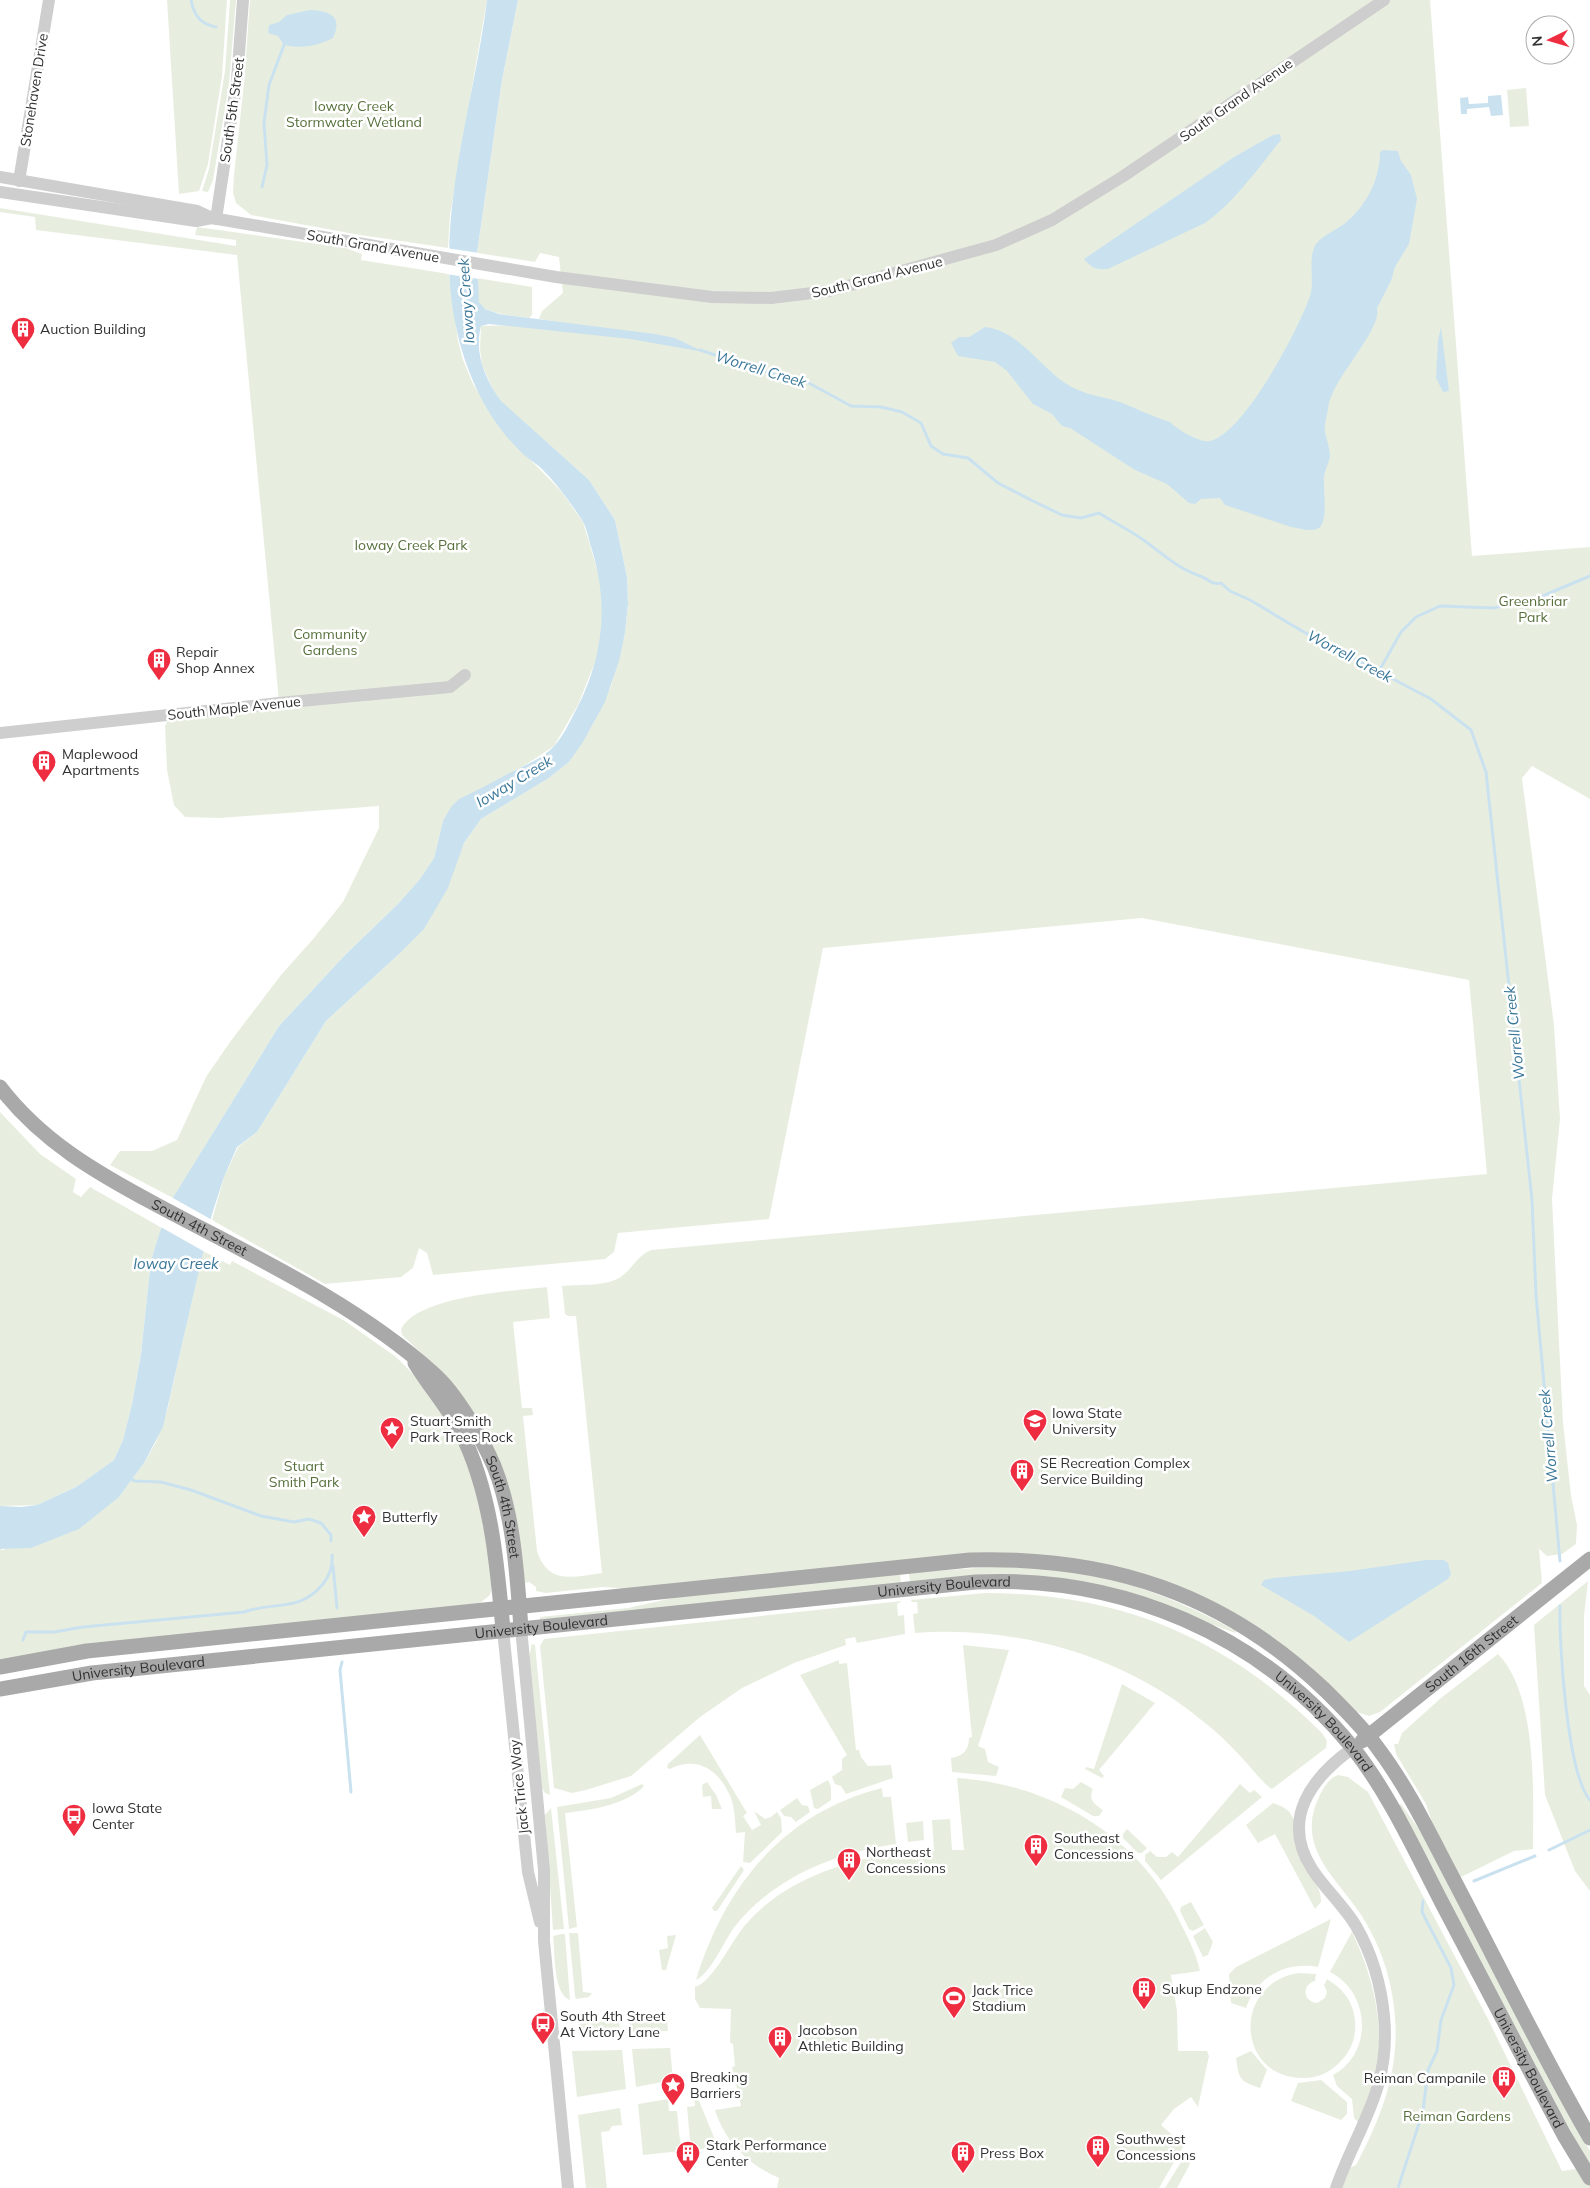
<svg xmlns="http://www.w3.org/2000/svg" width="1590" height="2188" font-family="Mulish,sans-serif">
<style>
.green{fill:#e8eedf}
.water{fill:#cae2ef}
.pier{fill:#fff}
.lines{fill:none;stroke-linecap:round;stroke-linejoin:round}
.stream{stroke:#cae2ef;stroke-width:3}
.minor{stroke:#cecece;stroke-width:12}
.major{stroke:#a9a9a9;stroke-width:15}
.labels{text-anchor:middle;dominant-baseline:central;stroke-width:5;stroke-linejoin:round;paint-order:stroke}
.street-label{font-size:14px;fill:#313131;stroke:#fff}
.park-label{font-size:14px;fill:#56703b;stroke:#fff}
.poi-label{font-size:14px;fill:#313131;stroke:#fff;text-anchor:start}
.water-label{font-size:15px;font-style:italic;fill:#397799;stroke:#fff}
</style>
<rect width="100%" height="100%" fill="#fff"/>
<!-- green -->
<g class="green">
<path d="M167,0H227L222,76L208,164L199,191L179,194Z"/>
<path d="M230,0H236L229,84L213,180L208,192L202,191L209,169L225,71Z"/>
<path d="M250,0H487L450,215L448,248L354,234L251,215L236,203L233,193L234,175L244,83Z"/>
<path d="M518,0H1430L1472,556L1590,547V799L1532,766L1522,778L1554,1025L1560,1119L1552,1199L1563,1422L1571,1496L1577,1525L1576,1544L1562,1554L1547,1556L1539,1549L1542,1583L1380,1712L1369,1716L1356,1712L1257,1628L1062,1558L633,1589L603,1587L546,1593L536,1591V1587L529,1582L525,1583L513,1515L439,1370L402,1335L401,1329C418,1296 513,1291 547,1287L550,1318L513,1322L522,1408H532L533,1415L523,1416L537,1551C548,1585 573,1577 602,1573L576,1316H568L565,1314L562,1286C580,1284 607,1287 622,1276C633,1268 637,1256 651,1250L1487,1174L1469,980L1142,918L823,948L769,1219L618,1233L614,1252L605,1259L433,1275L427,1253L419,1248L413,1268L401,1277L325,1284L212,1220L224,1177L238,1147L257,1132L326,1021L398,955L456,862L464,843L481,819L549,778L569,762L592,726L611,686L625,633L628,604L627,577L615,520L589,480L500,401L493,390L482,365L480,349L481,326L566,323L539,319L542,311L563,293L559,257L540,253L535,262L477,253L502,80Z"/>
<path d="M1526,88L1529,126L1510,127L1507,90Z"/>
<path d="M0,208L236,246V240L195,235L197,227L346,248L362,254L361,260L449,274L458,341L463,360L473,384L507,436L561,491L583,522L600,579L603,602V625L599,652L578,705L554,746L527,764L486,787L443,821L434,858L420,879L398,904L346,954L279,1026L173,1198L110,1165L120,1151H152L177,1140L206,1077L230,1042L281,975L314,938L343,902L379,828V806L220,818L185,817L174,805L167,770L165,726L168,720L279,702L237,255L36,230L35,217L0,212Z"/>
<path d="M477,278L532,287V315L529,318C518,316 482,314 479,302C476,295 477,286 477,278Z"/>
<path d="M0,1112L40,1154L76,1179L73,1192L81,1197L90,1187L162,1228L151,1260L141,1354L132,1404L123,1440L114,1460L76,1487L37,1505L0,1506Z"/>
<path d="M203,1251L230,1265L232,1261L345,1321L396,1357L412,1373L456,1432L481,1504L493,1583L490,1595L479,1604L0,1661V1549L3,1550L119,1497L144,1463L156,1442L167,1411Z"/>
<path d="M1003,1566C1022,1567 1041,1568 1060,1570C1123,1577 1181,1601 1236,1631L1235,1633L1123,1591L910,1583L909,1573Z"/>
<path d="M900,1574L901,1583L540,1620V1617L628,1608L677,1597Z"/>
<path d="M1588,1581L1584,1616V1686L1590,1695V1891L1575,1871L1545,1795L1534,1625Z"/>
<path d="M985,1593C1120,1593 1227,1638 1322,1733L1327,1741L1326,1748L1272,1789C1264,1784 1258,1776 1251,1768C1237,1752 1222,1736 1205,1723C1126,1656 1017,1625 915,1633L913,1614L918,1613L917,1602H912L911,1600Z"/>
<path d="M902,1601L897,1604L898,1616L904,1615L905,1634L857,1643L855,1637L845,1639L846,1645L794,1663L742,1688L700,1717L631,1776L586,1790L572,1793L554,1788L540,1646L544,1639Z"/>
<path d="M532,1644L535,1645L550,1795L545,1793L542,1788L529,1657Z"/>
<path d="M963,1645L1009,1650L978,1746L985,1749L988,1762L999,1767L996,1776L952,1772L951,1758C963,1756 969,1750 969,1738L972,1737Z"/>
<path d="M1498,1654C1538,1695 1533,1794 1533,1849L1514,1851L1459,1878L1434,1828L1426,1804L1396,1754L1394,1744H1398L1402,1733L1441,1698Z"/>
<path d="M839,1660V1664L847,1663L856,1750H859L861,1757L868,1766L891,1765L893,1778L846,1794L841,1786L835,1784L832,1777L842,1770V1759L847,1755L800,1675Z"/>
<path d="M1122,1684L1155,1703L1099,1770L1104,1776L1102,1778L1085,1769L1086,1767L1094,1769Z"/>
<path d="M700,1735L747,1813L743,1816L752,1830L761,1825L754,1811L765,1819L771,1817L777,1812L781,1818L782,1832L750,1863L743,1862L745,1832L736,1833C735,1822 735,1809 731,1798C720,1771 698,1755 670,1769L667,1768L668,1764Z"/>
<path d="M1338,1775L1348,1777L1368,1792L1488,2019L1562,2171L1583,2168L1590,2178V2188H1336L1342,2171L1356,2165C1385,2110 1404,2059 1392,1994C1388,1970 1379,1945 1366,1923C1343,1882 1293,1851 1319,1797C1323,1788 1329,1778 1338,1775Z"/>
<path d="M957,1778C1053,1784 1143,1838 1183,1928C1190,1942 1197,1956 1200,1971L1171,1975L1177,2011L1178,2051H1207L1209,2056L1198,2107L1191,2097L1174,2109L1161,2125L1184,2145L1159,2188H777L779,2178C749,2165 725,2142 715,2110L741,2106L732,2067L735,2066L733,2044L730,2043L731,2009L700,2008L695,1999V1987C714,1981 732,1939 747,1923C785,1880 840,1863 895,1852L898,1857L934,1851L932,1820L950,1819L952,1850H964Z"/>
<path d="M828,1780L831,1787V1800L818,1809L814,1808L810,1790Z"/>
<path d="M707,1782L716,1795L722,1809H712L711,1796L703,1797L702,1785Z"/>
<path d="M1081,1782L1093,1789C1088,1799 1094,1804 1103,1810L1099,1816H1093L1061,1797L1065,1788L1073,1789Z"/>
<path d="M642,1784L644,1786C627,1805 590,1810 565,1813L577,1927L569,1929L557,1807L611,1798Z"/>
<path d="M1240,1784L1250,1793L1254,1790L1262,1797L1161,1880L1145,1861V1855L1150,1851L1157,1857H1166L1172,1852L1178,1857Z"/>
<path d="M882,1788L883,1797H891L896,1844C835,1853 775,1877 736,1925C724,1940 712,1972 696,1980C725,1886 783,1813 882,1788Z"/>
<path d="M797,1798L802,1805L808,1806L810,1812L796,1822L791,1817L784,1816L780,1810Z"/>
<path d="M1273,1803C1281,1806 1288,1808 1292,1816C1300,1830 1296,1850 1303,1865C1309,1878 1322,1886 1321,1902L1315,1909L1275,1834L1258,1843L1246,1825Z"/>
<path d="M1401,1804L1423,1835L1590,2151V2168L1398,1806Z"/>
<path d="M551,1808L564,1929L553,1930L545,1815Z"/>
<path d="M923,1821L924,1840L908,1842L906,1823Z"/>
<path d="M1127,1829L1147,1848L1142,1853H1138L1123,1838V1834Z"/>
<path d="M741,1866L744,1870L717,1911H714L712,1908Z"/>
<path d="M1191,1902L1204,1925L1193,1931L1189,1929L1180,1911L1181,1907Z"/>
<path d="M1331,1919L1318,1967C1287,1961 1257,1976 1246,2008L1231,2003L1229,1974L1236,1967Z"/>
<path d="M1205,1928L1213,1942L1208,1955L1203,1957L1193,1936Z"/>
<path d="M1352,1932C1373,1976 1386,2026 1375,2075C1371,2091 1364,2107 1359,2123L1354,2118L1352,2099L1337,2086L1333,2075C1374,2053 1370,1992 1330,1972Z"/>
<path d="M569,1933H578L583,1992L592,1993L589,1997L576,1999L575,1996Z"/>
<path d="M561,1934H565L570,2000C553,1994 555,1952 553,1936Z"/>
<path d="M676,1935L666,1970H662L659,1950L668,1948L667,1936Z"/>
<path d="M1299,1973L1316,1974L1315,1981C1301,1985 1303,2002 1317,2003L1325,1998L1327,1992L1324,1985L1327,1979C1340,1987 1351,1998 1354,2014C1358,2032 1353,2050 1339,2063C1329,2073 1316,2079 1301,2078C1236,2076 1232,1983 1299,1973Z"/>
<path d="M660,2013L667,2018L668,2031L630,2032L629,2019Z"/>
<path d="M619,2020L620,2032L578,2033V2024Z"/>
<path d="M670,2048L673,2080L636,2087L632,2049Z"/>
<path d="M622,2050L626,2089L577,2097L572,2051Z"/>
<path d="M1251,2051L1267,2070L1260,2088C1239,2081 1239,2079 1236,2058Z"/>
<path d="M1321,2080L1347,2102V2114L1341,2120L1291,2101L1298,2083Z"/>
<path d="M694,2097L699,2101L718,2147L691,2150L687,2107L695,2106Z"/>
<path d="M668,2099L669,2111H677L681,2151L643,2155L638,2104Z"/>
<path d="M620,2108L622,2125L612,2126L609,2131L601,2132L607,2188H586L578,2115Z"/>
<path d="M1188,2151L1192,2153L1189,2166L1177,2188H1165Z"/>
</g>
<!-- water -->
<g class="water">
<path d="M487,0H518L502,80L477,253L479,302L485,309L499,314L655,334L675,338L704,352L630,339L509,326L489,324L481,326C474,353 485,379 501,401L589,480L615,520L627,577L628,604L625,633L619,661L605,702L583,742L569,762L549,778L481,819L464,843L448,888L424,929L398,955L326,1021L257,1132L237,1147L224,1177L212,1214L163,1427L144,1463L119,1497L79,1529L31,1548L0,1549V1506L21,1507L37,1505L76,1487L114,1460L123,1440L132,1404L141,1354L151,1260L169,1204L279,1026L346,954L398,904L420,879L434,858L443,821L451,807L459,799C474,792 489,784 504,776C520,767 542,760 555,745C564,735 570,721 576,710C603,658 609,606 592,550C589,541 587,528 582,520C570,502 557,484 542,469C537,464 530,460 524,455C488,422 466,374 456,327C433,221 474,106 487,0Z"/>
<path d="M310,10C328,11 344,15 333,38C317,46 302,49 284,45L278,36L268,33L269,25L279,22L287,15Z"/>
<path d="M1501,95L1503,115L1491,116L1489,107L1467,109V114H1461L1460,98L1468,97L1469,104L1488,103V96Z"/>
<path d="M1280,134L1281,140C1258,168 1235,202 1205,223L1108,269C1095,270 1092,268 1084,259L1234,157L1273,135Z"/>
<path d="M1383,150L1398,151L1401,161L1411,175L1417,199L1409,244L1395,267L1391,281L1377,308C1383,330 1330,380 1328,409C1327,416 1324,425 1325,432C1327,440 1329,447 1330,454C1330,462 1325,469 1324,477C1323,489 1328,515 1321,526C1315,534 1299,528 1291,527L1225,505L1220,498L1201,499L1195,504L1189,503L1167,484L1135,470L1070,428L1062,426L1052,414L1033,404L1007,371L995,362L958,356L951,343L959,337H969L985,327C1023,331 1043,374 1076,389C1090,396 1105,397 1120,402C1136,408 1153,417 1170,422C1177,429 1199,443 1210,441C1244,433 1299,329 1310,296C1315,281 1307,258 1316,244C1322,236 1336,230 1344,224C1366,207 1380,179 1380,152Z"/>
<path d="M1441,327L1449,391L1443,392L1436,378L1438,340Z"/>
<path d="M1426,1560H1444L1448,1563L1451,1574L1448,1579L1349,1642L1314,1616L1261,1585L1264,1580L1273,1578L1350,1571Z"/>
</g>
<!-- pier -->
<g class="pier">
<path d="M446,248L479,253V279L446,274Z"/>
<path d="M171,1197L214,1221L205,1252L159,1226Z"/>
</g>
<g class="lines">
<!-- stream -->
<g class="stream">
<path d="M191,0C194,15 200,24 216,27"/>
<path d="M262,187L267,165L264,123L269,85L284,45"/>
<path d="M700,350L776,375L807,382L851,406L881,407L902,412L921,423L931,446L943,454L968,458L998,483L1033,501L1062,515L1081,518L1099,513C1113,522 1129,530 1142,539C1162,553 1178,569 1200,576C1209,579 1211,585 1221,583L1230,591L1250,600L1302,631L1431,699L1471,730L1486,772L1532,1200L1536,1295L1560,1561"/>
<path d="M1379,671L1401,632L1416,617L1440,606L1493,608L1533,600L1590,576"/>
<path d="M128,1478L135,1481L161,1482L191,1490L261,1516L294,1522L309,1519L321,1523L331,1535V1541"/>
<path d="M333,1566L337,1608"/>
<path d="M1560,1606C1559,1644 1567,1774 1590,1800"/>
<path d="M23,1640L26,1632H54L83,1627L244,1612C274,1601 299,1613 323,1584C330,1575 333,1566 332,1555"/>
<path d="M342,1662L340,1670L351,1792"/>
<path d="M1549,1850L1590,1830"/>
<path d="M1474,1881L1535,1856"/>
<path d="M1398,2188L1423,2111L1428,2070L1437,2051L1441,2020L1454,1985L1451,1968L1422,1912L1423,1901"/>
</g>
<!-- minor -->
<g class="minor">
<path d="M0,177L197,211L212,218L556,277L712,297L771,298L829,291L996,245L1052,220L1122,177L1384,0"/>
<path d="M19,181L49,0"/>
<path d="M0,192L196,221L212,218"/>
<path d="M216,219L237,80L243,0"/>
<path d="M0,733L279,703L450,687L465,675"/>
<path d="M521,1628L544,1870V1941L568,2188"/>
<path d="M503,1630L528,1872L540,1922"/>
<path d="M1336,2188C1359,2124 1391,2089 1384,2016C1381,1984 1372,1954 1356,1926C1344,1906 1325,1889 1312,1869C1280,1819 1312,1777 1353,1748"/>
</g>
<!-- major -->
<g class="major">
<path id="s1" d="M0,1087C41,1141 97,1173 155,1204C250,1255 352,1301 433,1373C456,1393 482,1438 494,1466C514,1516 517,1575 521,1628"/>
<path d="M415,1363C429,1386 447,1406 460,1430C491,1491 497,1562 503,1630"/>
<path d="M0,1667L87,1651L970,1560C1109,1556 1223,1593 1325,1690C1343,1708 1362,1726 1377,1747C1409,1789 1431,1837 1455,1882C1500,1968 1542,2055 1590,2138"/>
<path id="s2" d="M0,1689L92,1673L976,1582C1122,1575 1260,1634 1353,1748C1390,1795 1415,1851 1442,1903C1483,1981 1523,2058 1564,2135L1590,2178"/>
<path id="s3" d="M1362,1741L1590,1559"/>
</g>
</g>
<!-- icons -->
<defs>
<symbol id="building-pin" viewBox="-11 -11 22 30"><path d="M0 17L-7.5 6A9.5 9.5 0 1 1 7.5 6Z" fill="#ee2d41" stroke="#fff"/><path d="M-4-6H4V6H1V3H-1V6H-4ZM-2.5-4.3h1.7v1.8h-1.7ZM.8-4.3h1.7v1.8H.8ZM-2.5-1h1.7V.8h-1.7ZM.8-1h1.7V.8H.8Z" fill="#fff"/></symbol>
<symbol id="university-pin" viewBox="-11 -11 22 30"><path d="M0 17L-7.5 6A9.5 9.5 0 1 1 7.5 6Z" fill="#ee2d41" stroke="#fff"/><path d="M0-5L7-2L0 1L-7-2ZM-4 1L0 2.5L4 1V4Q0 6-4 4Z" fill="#fff"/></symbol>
<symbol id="sight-pin" viewBox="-11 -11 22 30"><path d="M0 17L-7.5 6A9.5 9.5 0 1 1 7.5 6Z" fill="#ee2d41" stroke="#fff"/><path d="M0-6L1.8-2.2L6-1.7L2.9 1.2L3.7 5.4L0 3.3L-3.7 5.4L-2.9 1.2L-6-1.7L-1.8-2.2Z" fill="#fff"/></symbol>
<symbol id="bus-pin" viewBox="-11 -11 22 30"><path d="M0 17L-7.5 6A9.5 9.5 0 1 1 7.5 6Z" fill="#ee2d41" stroke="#fff"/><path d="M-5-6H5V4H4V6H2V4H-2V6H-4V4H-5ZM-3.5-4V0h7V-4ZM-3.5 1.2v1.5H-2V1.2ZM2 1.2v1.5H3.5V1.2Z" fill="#fff"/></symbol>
<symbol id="stadium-pin" viewBox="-11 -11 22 30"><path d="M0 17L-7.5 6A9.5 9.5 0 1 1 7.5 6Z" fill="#ee2d41" stroke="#fff"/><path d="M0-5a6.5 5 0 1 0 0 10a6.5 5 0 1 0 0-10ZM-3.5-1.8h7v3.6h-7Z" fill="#fff"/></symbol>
</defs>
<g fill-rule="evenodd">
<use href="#building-pin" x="9" y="315" width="28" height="38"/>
<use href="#building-pin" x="145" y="646" width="28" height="38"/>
<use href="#building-pin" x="30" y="748" width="28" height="38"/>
<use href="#university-pin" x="1021" y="1407" width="28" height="38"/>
<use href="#sight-pin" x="378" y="1415" width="28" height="38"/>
<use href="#building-pin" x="1008" y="1457" width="28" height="38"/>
<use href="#sight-pin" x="350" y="1503" width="28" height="38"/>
<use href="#bus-pin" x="60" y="1802" width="28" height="38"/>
<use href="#building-pin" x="1022" y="1832" width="28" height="38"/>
<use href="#building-pin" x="835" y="1846" width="28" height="38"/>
<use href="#building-pin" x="1130" y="1975" width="28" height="38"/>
<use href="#stadium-pin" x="940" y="1984" width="28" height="38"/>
<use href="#bus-pin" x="529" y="2010" width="28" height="38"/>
<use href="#building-pin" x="766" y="2024" width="28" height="38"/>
<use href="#building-pin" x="1490" y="2064" width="28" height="38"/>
<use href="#sight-pin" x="659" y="2071" width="28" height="38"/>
<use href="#building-pin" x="1084" y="2133" width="28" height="38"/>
<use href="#building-pin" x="674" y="2139" width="28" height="38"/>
<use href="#building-pin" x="949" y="2139" width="28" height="38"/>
</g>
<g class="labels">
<!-- street labels -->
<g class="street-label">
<text transform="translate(34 90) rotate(-81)">Stonehaven Drive</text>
<text transform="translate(1236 100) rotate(-35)">South Grand Avenue</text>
<text transform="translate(232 110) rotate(-82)">South 5th Street</text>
<text transform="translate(373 246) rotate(10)">South Grand Avenue</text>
<text transform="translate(877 277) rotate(-14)">South Grand Avenue</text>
<text transform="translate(234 708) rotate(-6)">South Maple Avenue</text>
<text stroke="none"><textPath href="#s1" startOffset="246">South 4th Street</textPath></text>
<text stroke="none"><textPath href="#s1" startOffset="676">South 4th Street</textPath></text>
<text stroke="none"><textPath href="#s2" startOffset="950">University Boulevard</textPath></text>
<text stroke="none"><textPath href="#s2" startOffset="545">University Boulevard</textPath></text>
<text stroke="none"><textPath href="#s3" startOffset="140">South 16th Street</textPath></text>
<text stroke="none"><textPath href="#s2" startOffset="140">University Boulevard</textPath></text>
<text stroke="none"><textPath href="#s2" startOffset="1370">University Boulevard</textPath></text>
<text transform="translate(519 1787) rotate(-96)">Jack Trice Way</text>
<text stroke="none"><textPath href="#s2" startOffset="1775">University Boulevard</textPath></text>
</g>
<!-- park labels -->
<g class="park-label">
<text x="354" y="106">Ioway Creek<tspan x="354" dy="16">Stormwater Wetland</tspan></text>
<text x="411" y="545">Ioway Creek Park</text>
<text x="1533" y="601">Greenbriar<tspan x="1533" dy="16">Park</tspan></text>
<text x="330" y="634">Community<tspan x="330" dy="16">Gardens</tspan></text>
<text x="304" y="1466">Stuart<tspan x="304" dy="16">Smith Park</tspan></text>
<text x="1457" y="2116">Reiman Gardens</text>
</g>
<!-- poi labels -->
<g class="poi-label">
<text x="40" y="329">Auction Building</text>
<text x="176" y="652">Repair<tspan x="176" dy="16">Shop Annex</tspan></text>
<text x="62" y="754">Maplewood<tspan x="62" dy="16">Apartments</tspan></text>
<text x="1052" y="1413">Iowa State<tspan x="1052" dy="16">University</tspan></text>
<text x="410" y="1421">Stuart Smith<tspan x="410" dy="16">Park Trees Rock</tspan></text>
<text x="1040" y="1463">SE Recreation Complex<tspan x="1040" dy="16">Service Building</tspan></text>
<text x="382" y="1517">Butterfly</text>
<text x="92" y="1808">Iowa State<tspan x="92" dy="16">Center</tspan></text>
<text x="1054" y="1838">Southeast<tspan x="1054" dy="16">Concessions</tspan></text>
<text x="866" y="1852">Northeast<tspan x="866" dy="16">Concessions</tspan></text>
<text x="1162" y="1989">Sukup Endzone</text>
<text x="972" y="1990">Jack Trice<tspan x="972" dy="16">Stadium</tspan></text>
<text x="560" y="2016">South 4th Street<tspan x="560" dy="16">At Victory Lane</tspan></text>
<text x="798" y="2030">Jacobson<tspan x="798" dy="16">Athletic Building</tspan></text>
<text x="690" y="2077">Breaking<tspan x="690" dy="16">Barriers</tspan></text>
<text x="1486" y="2078" text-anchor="end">Reiman Campanile</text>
<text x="1116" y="2139">Southwest<tspan x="1116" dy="16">Concessions</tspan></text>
<text x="706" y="2145">Stark Performance<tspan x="706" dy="16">Center</tspan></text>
<text x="980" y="2153">Press Box</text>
</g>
<!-- water labels -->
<g class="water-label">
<text transform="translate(466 301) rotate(-94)">Ioway Creek</text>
<text transform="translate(761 369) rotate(17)">Worrell Creek</text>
<text transform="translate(1350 656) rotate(28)">Worrell Creek</text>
<text transform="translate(514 781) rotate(-31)">Ioway Creek</text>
<text transform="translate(1514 1033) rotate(-96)">Worrell Creek</text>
<text x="176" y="1263">Ioway Creek</text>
<text transform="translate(1548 1436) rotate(-95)">Worrell Creek</text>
</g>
</g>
<!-- north arrow -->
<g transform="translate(1550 40) rotate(265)"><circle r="24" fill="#ffffff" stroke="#adadad"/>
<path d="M0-4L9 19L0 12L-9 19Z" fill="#ee2d41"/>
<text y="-8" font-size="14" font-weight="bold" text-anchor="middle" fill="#313131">N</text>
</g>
</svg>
